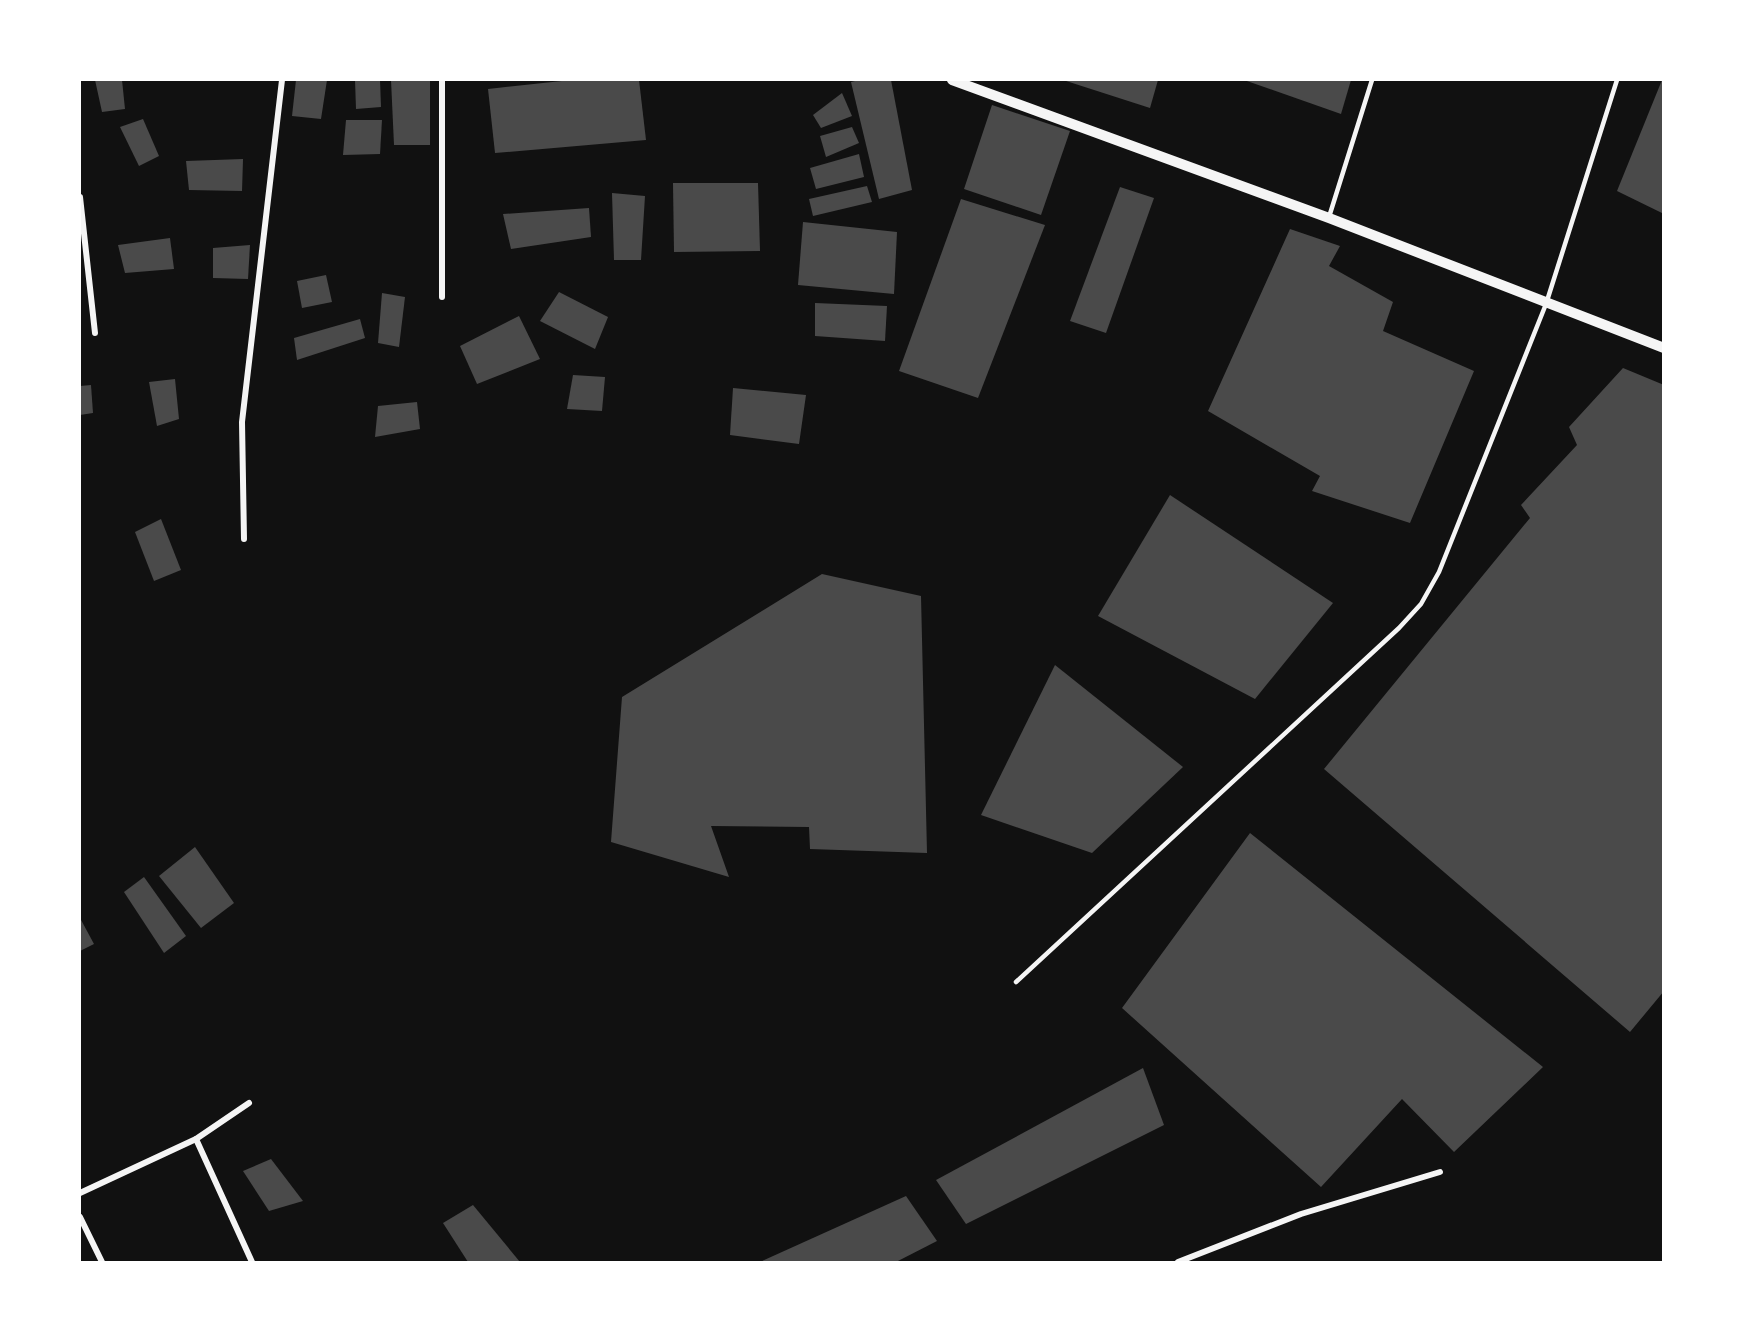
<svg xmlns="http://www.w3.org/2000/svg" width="1743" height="1342" font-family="Rubik,sans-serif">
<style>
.building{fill:#4a4a4a}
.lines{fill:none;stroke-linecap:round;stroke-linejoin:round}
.service{stroke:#f5f5f5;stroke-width:4.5}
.minor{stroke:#f5f5f5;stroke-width:6}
.tertiary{stroke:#f5f5f5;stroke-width:10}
</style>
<rect width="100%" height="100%" fill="#111"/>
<!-- building -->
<g class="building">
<path d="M95,80H122L125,109L102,112Z"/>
<path d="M296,80H327L321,119L292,116Z"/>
<path d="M355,80H380L381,107L356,109Z"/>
<path d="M391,80H430V145H394Z"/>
<path d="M571,80H639L646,140L495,153L488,89Z"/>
<path d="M859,80H891L912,190L879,199L851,82Z"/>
<path d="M1063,80H1158L1150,108Z"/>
<path d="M1244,80H1351L1341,114Z"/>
<path d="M1662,80H1664V214L1617,191Z"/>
<path d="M842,93L852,116L821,128L813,115Z"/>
<path d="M992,105L1070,131L1041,215L964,189Z"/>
<path d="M143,119L159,156L139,166L120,127Z"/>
<path d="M346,120H382L380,154L343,155Z"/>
<path d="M852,127L859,143L826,157L820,136Z"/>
<path d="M859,154L864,177L816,189L810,168Z"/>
<path d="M243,159L242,191L189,190L186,161Z"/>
<path d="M673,183H758L760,251L674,252Z"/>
<path d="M867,186L872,202L813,216L809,199Z"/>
<path d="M1120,187L1154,198L1106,333L1070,321Z"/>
<path d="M612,193L645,196L641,260H614Z"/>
<path d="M961,199L1045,225L978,398L899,371Z"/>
<path d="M589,208L591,237L511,249L503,214Z"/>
<path d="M803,222L897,232L894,294L798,285Z"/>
<path d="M1290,229L1340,246L1329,266L1393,302L1383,331L1474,371L1410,523L1312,491L1320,476L1208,411Z"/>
<path d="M170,238L174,269L125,273L118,245Z"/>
<path d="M250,245L248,279L213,278V248Z"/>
<path d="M326,275L332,302L302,308L297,281Z"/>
<path d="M559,292L608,317L595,349L540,321Z"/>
<path d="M382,293L405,297L399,347L378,343Z"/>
<path d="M815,303L887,306L885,341L815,336Z"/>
<path d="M519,316L540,359L477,384L460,346Z"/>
<path d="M360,319L365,338L297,360L294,338Z"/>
<path d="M1623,368L1664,385V991L1630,1032L1324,769L1530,518L1521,505L1577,445L1569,427Z"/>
<path d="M573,375L605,377L602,411L567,409Z"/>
<path d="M175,379L179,419L157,426L149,382Z"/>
<path d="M91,385L93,413L80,415V386Z"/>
<path d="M733,388L806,395L799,444L730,435Z"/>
<path d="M417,402L420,429L375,437L378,406Z"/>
<path d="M1170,495L1333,603L1255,699L1098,616Z"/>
<path d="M161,519L181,570L154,581L135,532Z"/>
<path d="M822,574L921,596L927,853L810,849L809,827L711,826L729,877L611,842L622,697Z"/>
<path d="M1055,665L1183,767L1092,853L981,815Z"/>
<path d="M1250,833L1543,1067L1454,1152L1402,1099L1321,1187L1122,1008Z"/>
<path d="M195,847L234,903L201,928L159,876Z"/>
<path d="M144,877L186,936L164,953L124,892Z"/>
<path d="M80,918L94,944L80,951Z"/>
<path d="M1143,1068L1164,1125L966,1224L936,1180Z"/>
<path d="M271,1159L303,1201L269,1211L243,1171Z"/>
<path d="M906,1196L937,1241L896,1262H760Z"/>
<path d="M473,1205L520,1262H468L443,1223Z"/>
</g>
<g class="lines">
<!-- service -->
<g class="service">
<path d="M1329,217L1372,80"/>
<path d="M1016,982L1399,628L1421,604L1439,572L1546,304L1617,80"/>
</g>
<!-- minor -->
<g class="minor">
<path d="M442,80V297"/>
<path d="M80,197L95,333"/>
<path d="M244,539L242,422L282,80"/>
<path d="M196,1139L252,1262"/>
<path d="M80,1193L196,1139L249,1103"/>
<path d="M80,1217L102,1262"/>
<path d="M1178,1262L1301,1214L1440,1172"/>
</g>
<!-- tertiary -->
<path class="tertiary" d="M952,80L1329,218L1664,348"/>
</g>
<!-- border -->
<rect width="1743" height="1342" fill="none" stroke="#ffffff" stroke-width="162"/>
</svg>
